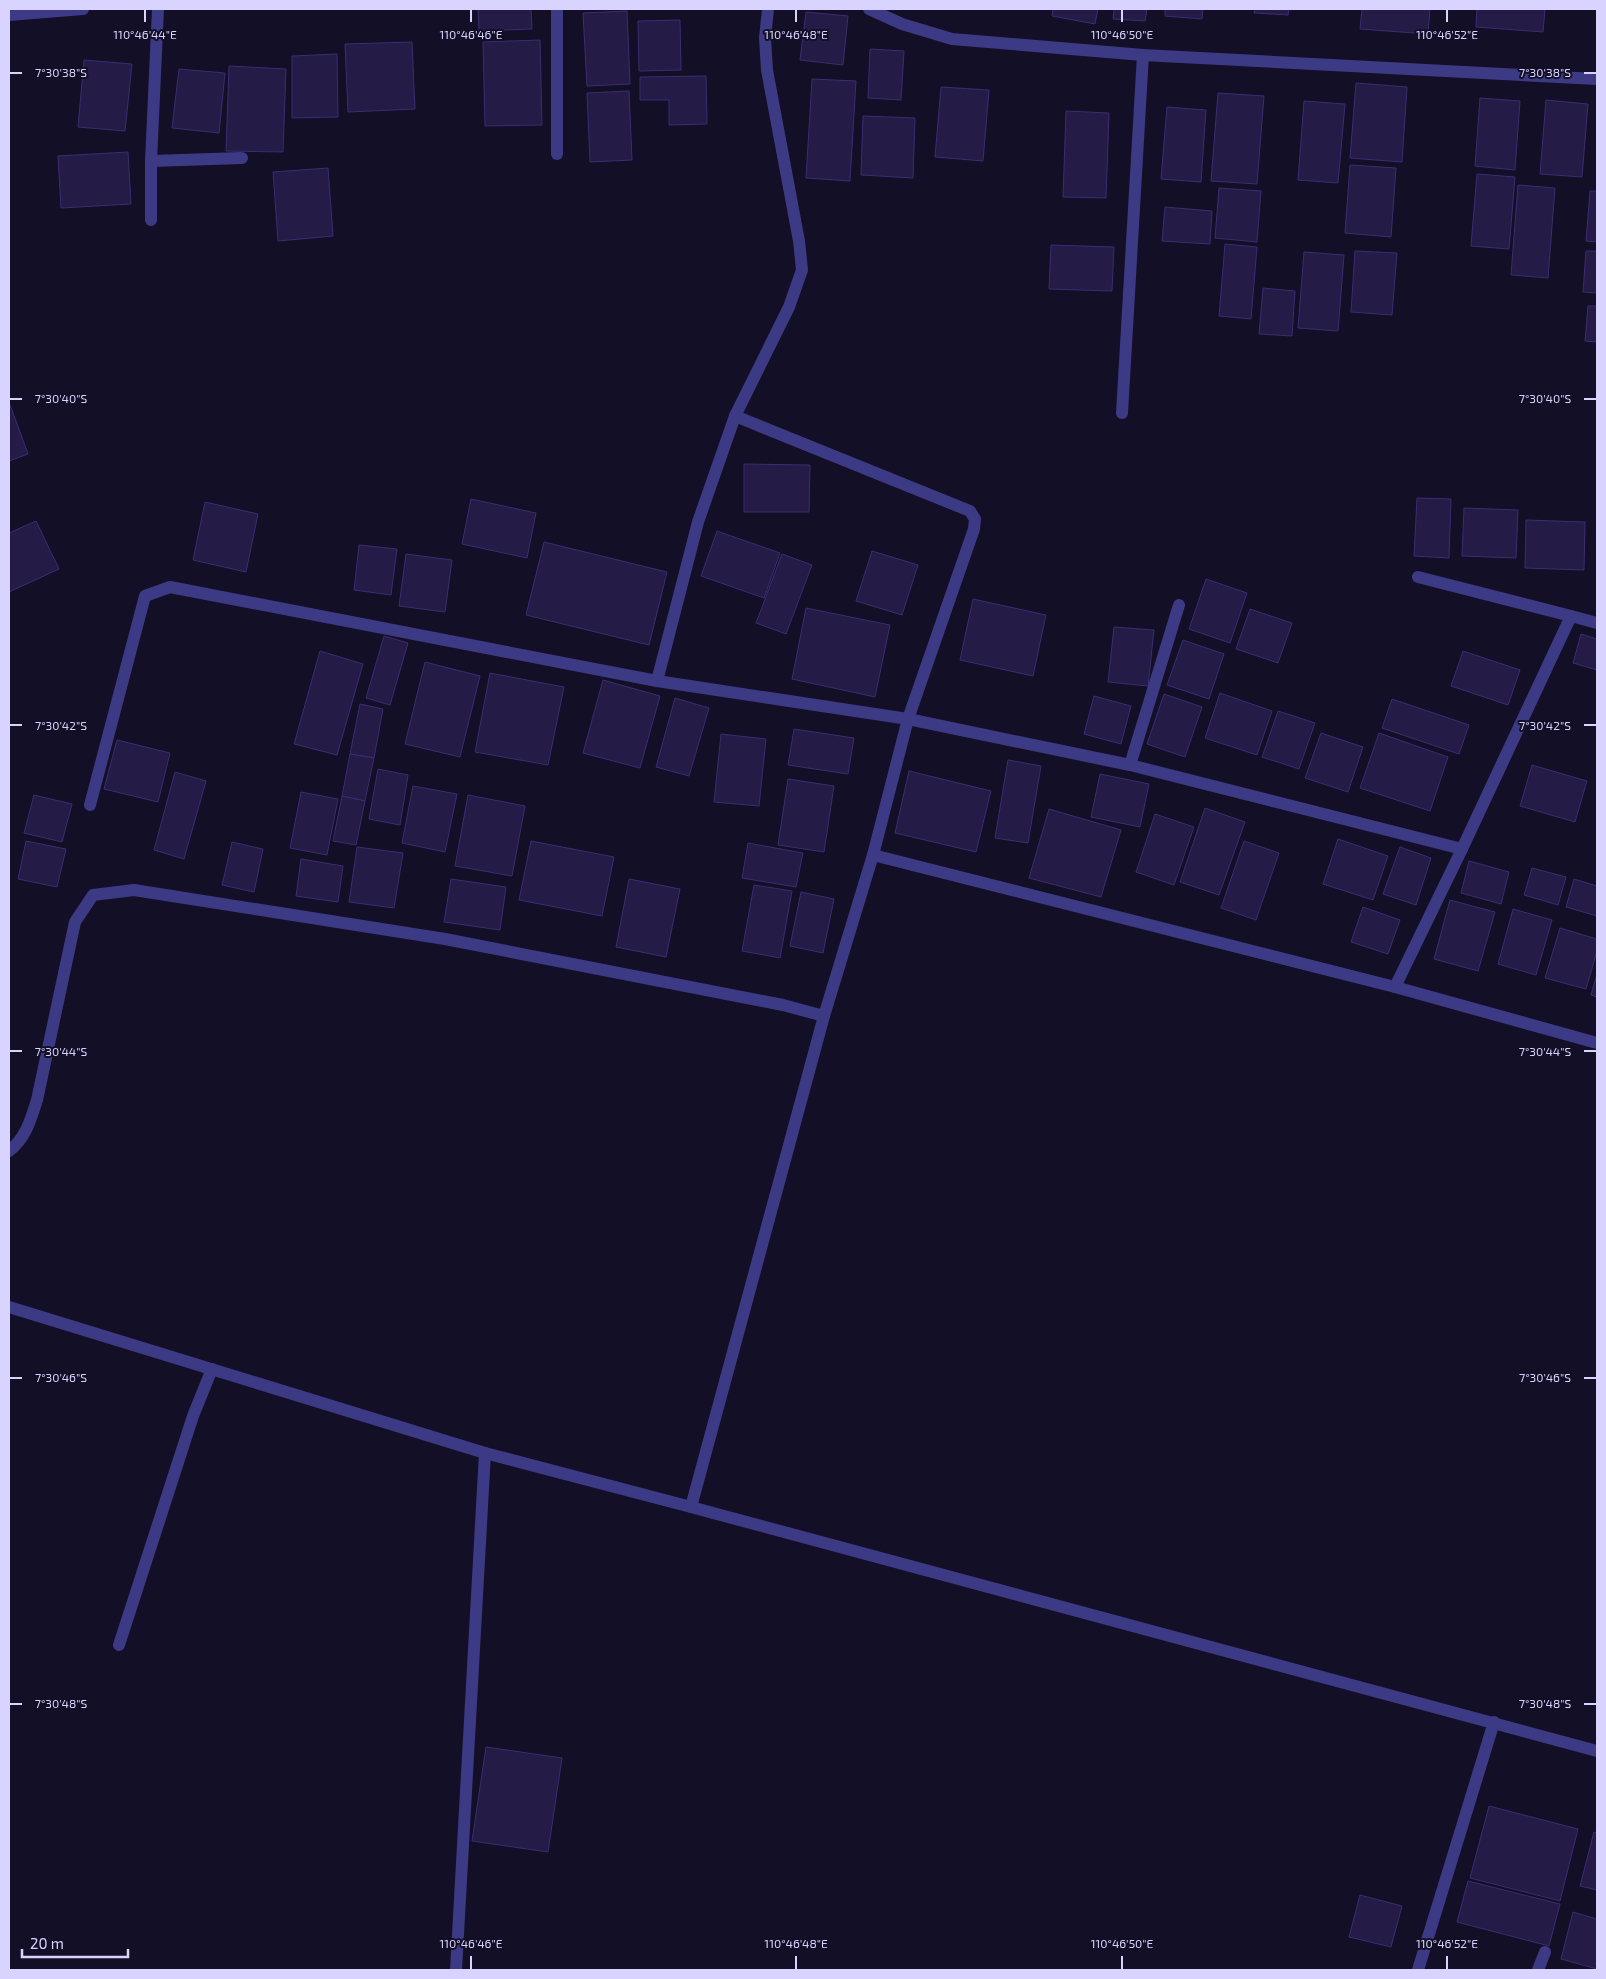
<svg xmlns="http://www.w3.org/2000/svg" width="1606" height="1979" font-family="'Exo 2',sans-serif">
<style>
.building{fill:#241b47;stroke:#3b2d73}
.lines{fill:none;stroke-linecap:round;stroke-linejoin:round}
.minor{stroke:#3d3a85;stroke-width:12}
.ticks{fill:none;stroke:#d9d4ff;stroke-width:2}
.ticks-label{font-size:12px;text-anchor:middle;fill:#d9d4ff;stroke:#130f26;stroke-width:4;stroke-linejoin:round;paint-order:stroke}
</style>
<rect width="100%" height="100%" fill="#130f26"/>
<!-- building -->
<g class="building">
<path d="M478,9H531L532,29L479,31Z"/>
<path d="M1053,9H1098L1095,24L1052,16Z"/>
<path d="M1114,9H1147L1145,21L1113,19Z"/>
<path d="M1165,9H1203L1202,19L1165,16Z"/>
<path d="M1255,9H1289L1288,15L1254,13Z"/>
<path d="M1362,9H1430L1428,34L1360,29Z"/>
<path d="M1477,9H1545L1543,32L1476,27Z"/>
<path d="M627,11L630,84L587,86L583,13Z"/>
<path d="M806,12L848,16L843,65L800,60Z"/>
<path d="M680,20L681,70L639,71L638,21Z"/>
<path d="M540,40L542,125L485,126L483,42Z"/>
<path d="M412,42L415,109L348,112L345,44Z"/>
<path d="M870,49L904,51L901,100L868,98Z"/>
<path d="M337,54L338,117L292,118V56Z"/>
<path d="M84,60L132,64L125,131L78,127Z"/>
<path d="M229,66L286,69L283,152L226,151Z"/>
<path d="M179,69L225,73L219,133L172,128Z"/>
<path d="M706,76L707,124L669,125V100H640V77Z"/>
<path d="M812,79L856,81L850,181L806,178Z"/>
<path d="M1356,83L1407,87L1402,162L1350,158Z"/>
<path d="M941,87L989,90L983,161L935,157Z"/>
<path d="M629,91L632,160L590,162L587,93Z"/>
<path d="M1218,93L1264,96L1257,184L1211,181Z"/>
<path d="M1480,98L1520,101L1515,170L1475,166Z"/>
<path d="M1546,100L1588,104L1582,177L1540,174Z"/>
<path d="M1304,101L1345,104L1338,183L1298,180Z"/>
<path d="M1167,107L1206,110L1201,182L1161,179Z"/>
<path d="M1066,111L1109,113L1106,198L1063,197Z"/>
<path d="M863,116L915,118L913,178L861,175Z"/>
<path d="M128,152L131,204L61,208L58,156Z"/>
<path d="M1350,165L1396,168L1391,237L1345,233Z"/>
<path d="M328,168L333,236L278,241L273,172Z"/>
<path d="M1477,174L1515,177L1509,249L1471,246Z"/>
<path d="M1518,185L1555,188L1548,278L1511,275Z"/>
<path d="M1219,188L1261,191L1257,242L1215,238Z"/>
<path d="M1590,191H1597V242L1586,241Z"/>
<path d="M1165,207L1212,211L1210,244L1162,241Z"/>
<path d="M1225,244L1257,247L1251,319L1219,316Z"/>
<path d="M1051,245L1114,247L1112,291L1049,289Z"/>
<path d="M1355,251L1397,253L1392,315L1351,312Z"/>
<path d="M1586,251H1597V293L1583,292Z"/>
<path d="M1304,252L1344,255L1338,331L1298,328Z"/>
<path d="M1263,288L1295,291L1292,336L1259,334Z"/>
<path d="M1588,306H1597V342L1585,341Z"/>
<path d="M9,402L28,454L9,461Z"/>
<path d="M744,464L810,465L809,512H744Z"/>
<path d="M1417,498L1451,499L1449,558L1414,556Z"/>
<path d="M471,499L536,513L527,558L462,544Z"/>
<path d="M205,502L258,514L246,572L193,560Z"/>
<path d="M1464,508L1518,510L1516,558L1462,556Z"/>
<path d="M1526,520L1585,522L1584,570L1525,568Z"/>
<path d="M36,521L59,569L9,592V533Z"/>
<path d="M717,531L780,553L764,598L701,576Z"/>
<path d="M544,542L667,572L649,645L526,615Z"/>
<path d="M359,545L397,549L391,595L354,590Z"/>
<path d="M872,551L918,565L902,615L856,601Z"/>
<path d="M406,554L452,560L445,612L399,606Z"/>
<path d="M782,554L812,565L786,634L756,623Z"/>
<path d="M1206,579L1247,593L1230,643L1189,629Z"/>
<path d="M973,599L1046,615L1033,676L960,660Z"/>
<path d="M806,608L890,625L875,697L792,679Z"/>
<path d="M1250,609L1292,623L1278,663L1236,649Z"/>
<path d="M1114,627L1154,630L1148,686L1108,682Z"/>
<path d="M1581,634L1597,639V670L1573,663Z"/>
<path d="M384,636L408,643L390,705L366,698Z"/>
<path d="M1183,640L1224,654L1209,699L1167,685Z"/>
<path d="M320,651L363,664L337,755L294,744Z"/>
<path d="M1463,651L1520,670L1508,705L1451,686Z"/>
<path d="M425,662L480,676L460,757L405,744Z"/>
<path d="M490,673L564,687L548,765L475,752Z"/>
<path d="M603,680L660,696L640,768L583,753Z"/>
<path d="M1220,693L1272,711L1257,755L1205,738Z"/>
<path d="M1164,694L1202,707L1185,757L1147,744Z"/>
<path d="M1094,696L1131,706L1121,744L1084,734Z"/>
<path d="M675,698L709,708L689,776L656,767Z"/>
<path d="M1392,699L1469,725L1459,754L1382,728Z"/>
<path d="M360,704L383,709L374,758L350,754Z"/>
<path d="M1278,711L1315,723L1299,769L1262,757Z"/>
<path d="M794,729L854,738L848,774L788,765Z"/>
<path d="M1321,733L1363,747L1348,792L1305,778Z"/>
<path d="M1379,733L1448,757L1430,811L1360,788Z"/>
<path d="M721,734L766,739L759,806L714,802Z"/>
<path d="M117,740L170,753L158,802L104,789Z"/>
<path d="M350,754L374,758L365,801L342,796Z"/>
<path d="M1008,760L1041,766L1028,843L995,838Z"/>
<path d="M1532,765L1587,781L1575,822L1520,806Z"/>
<path d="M378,769L408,775L400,825L369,819Z"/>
<path d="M909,771L991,791L976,852L895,833Z"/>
<path d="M175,772L206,781L184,859L154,850Z"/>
<path d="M1100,774L1149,784L1140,827L1091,817Z"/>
<path d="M788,779L834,786L824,852L778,845Z"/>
<path d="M413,786L457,794L445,852L402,843Z"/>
<path d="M301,792L338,799L327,855L290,848Z"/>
<path d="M34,795L72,804L62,842L24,833Z"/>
<path d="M468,795L525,806L512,876L455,866Z"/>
<path d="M342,796L365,801L356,845L333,841Z"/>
<path d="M1205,808L1245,822L1219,895L1180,882Z"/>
<path d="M1049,809L1121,830L1101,897L1029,878Z"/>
<path d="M1155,814L1194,827L1174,885L1136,872Z"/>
<path d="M1338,839L1388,856L1373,900L1323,884Z"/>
<path d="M26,841L66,849L57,887L18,879Z"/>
<path d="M531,841L614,857L602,916L519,900Z"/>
<path d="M1244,841L1279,853L1256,920L1221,908Z"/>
<path d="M232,842L263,849L254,892L222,885Z"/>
<path d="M748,843L803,853L796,887L742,878Z"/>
<path d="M357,847L403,853L394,908L349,902Z"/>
<path d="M1400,847L1431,858L1416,905L1383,894Z"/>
<path d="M301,859L343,866L338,902L296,896Z"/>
<path d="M1469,861L1509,872L1501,904L1461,893Z"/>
<path d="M1532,868L1566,877L1558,905L1524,895Z"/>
<path d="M451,879L506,887L500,930L444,922Z"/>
<path d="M629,879L680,889L666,957L616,947Z"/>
<path d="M1574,879L1597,886V916L1566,907Z"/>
<path d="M754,885L792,891L780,958L742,951Z"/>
<path d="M801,892L834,899L823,953L790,946Z"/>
<path d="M1450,900L1495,912L1478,971L1434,959Z"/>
<path d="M1363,907L1400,920L1388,954L1351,942Z"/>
<path d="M1513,909L1552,920L1536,975L1498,964Z"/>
<path d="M1560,928L1597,939V951L1586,989L1545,978Z"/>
<path d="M1597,974V997L1591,995Z"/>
<path d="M486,1747L562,1758L548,1852L472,1841Z"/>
<path d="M1489,1806L1578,1829L1560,1901L1470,1878Z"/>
<path d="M1594,1832L1597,1833V1890L1580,1886Z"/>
<path d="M1468,1881L1560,1904L1549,1946L1457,1922Z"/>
<path d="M1360,1895L1402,1906L1391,1947L1349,1937Z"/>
<path d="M1573,1912L1597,1919V1969L1561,1959Z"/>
</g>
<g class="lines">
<!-- minor -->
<g class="minor">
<path d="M869,9L902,24L952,39L1143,55L1597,79"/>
<path d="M9,15L83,9"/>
<path d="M557,154V9"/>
<path d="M151,161L242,158"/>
<path d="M151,220V161L158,9"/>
<path d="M1122,413L1143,55"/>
<path d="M1418,577L1571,616"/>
<path d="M657,681L698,522L735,416L789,307L802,270L799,241L767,70L765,38L768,9"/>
<path d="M1130,765L1179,605"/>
<path d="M90,805L145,596L170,587L657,681L908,719L1130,765L1462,849"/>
<path d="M873,855L1395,987L1597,1043"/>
<path d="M1395,987L1462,849L1571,616L1597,623"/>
<path d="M9,1151C26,1138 31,1119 37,1100L75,922L93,895L134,890L445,939L783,1005L824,1016L873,855L908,719L974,529L975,519L970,511L735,416"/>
<path d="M9,1307L485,1453L691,1507L1597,1751"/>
<path d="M691,1507L824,1016"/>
<path d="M119,1645L193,1416L212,1369"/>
<path d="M456,1970L485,1453"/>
<path d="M1418,1970L1494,1722"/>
<path d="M1538,1970L1545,1952"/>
</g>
</g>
<!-- ticks -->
<path class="ticks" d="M145,10V22M471,10V22M796,10V22M1122,10V22M1447,10V22M10,73H22M1584,73H1596M10,399H22M1584,399H1596M10,725H22M1584,725H1596M10,1051H22M1584,1051H1596M10,1378H22M1584,1378H1596M10,1704H22M1584,1704H1596M471,1956V1969M796,1956V1969M1122,1956V1969M1447,1956V1969"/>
<g class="ticks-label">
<text x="145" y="39">110°46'44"E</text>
<text x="471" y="39">110°46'46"E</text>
<text x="796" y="39">110°46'48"E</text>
<text x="1122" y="39">110°46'50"E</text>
<text x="1447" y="39">110°46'52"E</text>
<text x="61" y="77">7°30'38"S</text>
<text x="1545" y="77">7°30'38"S</text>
<text x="61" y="403">7°30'40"S</text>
<text x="1545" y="403">7°30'40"S</text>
<text x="61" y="730">7°30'42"S</text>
<text x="1545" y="730">7°30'42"S</text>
<text x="61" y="1056">7°30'44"S</text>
<text x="1545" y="1056">7°30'44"S</text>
<text x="61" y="1382">7°30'46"S</text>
<text x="1545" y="1382">7°30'46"S</text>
<text x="61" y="1708">7°30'48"S</text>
<text x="1545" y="1708">7°30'48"S</text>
<text x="471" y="1948">110°46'46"E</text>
<text x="796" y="1948">110°46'48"E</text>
<text x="1122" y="1948">110°46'50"E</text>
<text x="1447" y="1948">110°46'52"E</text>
</g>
<!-- border -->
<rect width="1606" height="1979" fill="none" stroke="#d9d4ff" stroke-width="20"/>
<!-- scale -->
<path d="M22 1949v8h106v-8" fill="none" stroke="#d9d4ff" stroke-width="2.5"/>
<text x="30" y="1949" font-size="15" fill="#d9d4ff" stroke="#130f26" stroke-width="4" paint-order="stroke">20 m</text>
</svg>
